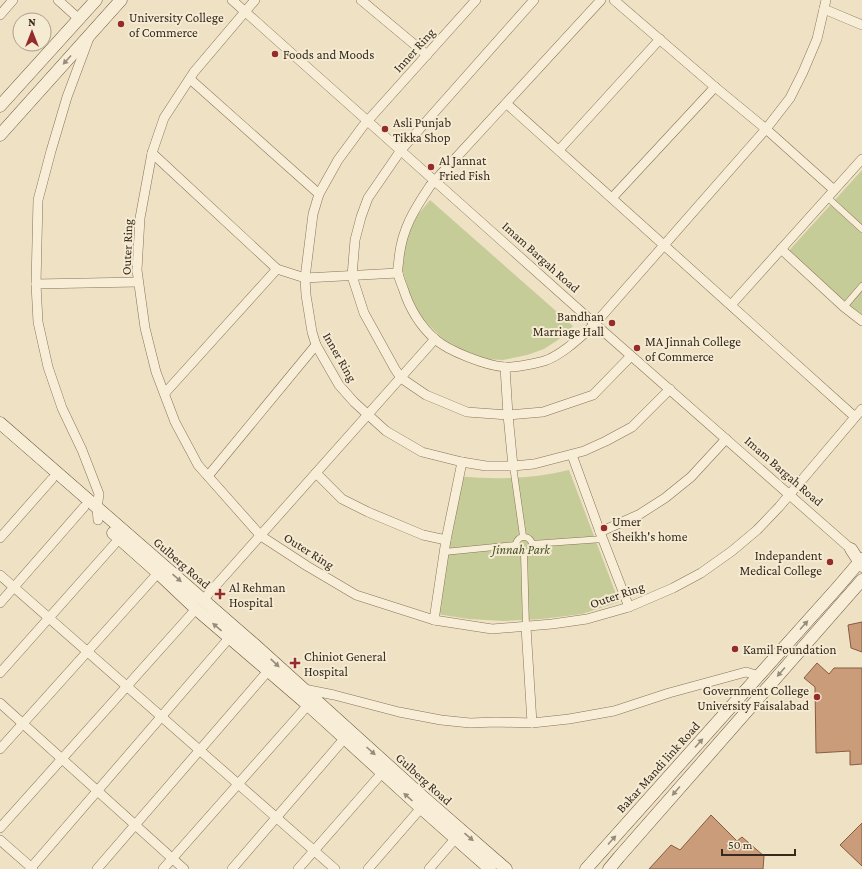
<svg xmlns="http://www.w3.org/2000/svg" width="862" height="869" font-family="'Crimson Pro',serif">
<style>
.green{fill:#c6cc98}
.building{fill:#cb9c7a;stroke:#875c41}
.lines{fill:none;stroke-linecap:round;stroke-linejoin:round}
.pedestrian-casing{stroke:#88735a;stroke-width:7}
.minor-casing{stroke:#88735a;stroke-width:10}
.secondary-casing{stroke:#6a543e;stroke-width:13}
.pedestrian{stroke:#f8eed7;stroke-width:6}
.minor{stroke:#f8eed7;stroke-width:9}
.secondary{stroke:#f8eed7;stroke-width:12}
.oneway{fill:#988c7a}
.poi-dot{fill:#962b2c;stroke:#f5ebd3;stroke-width:1.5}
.labels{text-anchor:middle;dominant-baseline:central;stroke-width:4;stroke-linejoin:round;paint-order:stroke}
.poi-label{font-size:13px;fill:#382b1e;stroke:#f5ebd3;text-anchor:start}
.street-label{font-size:13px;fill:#382b1e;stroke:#f5ebd3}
.park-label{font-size:13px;font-style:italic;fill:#495425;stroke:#f5ebd3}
</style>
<rect width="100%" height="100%" fill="#eee1c4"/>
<!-- green -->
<g class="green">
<path d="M862,170V324L785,255Z"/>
<path d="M430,200L573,326L558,340L544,349L527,355L503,360L485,359L463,351L442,338L415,311L403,272V254L412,222Z"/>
<path d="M569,470L619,602L582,614L542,619L504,621L469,619L437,614L458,476C496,480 532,479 569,470Z"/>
</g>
<!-- building -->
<g class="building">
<path d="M862,622V652L851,648L848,625Z"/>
<path d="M817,663L829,674L834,668H862V764L850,765V751L816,753L815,687L804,678Z"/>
<path d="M711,815L737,841L742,837L764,856L763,869H649L671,845L680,850Z"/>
<path d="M862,823V866L840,845Z"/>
</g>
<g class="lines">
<defs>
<g id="pedestrian">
<path d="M827,197L862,229"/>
<path d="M844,307L862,286"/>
<path d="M513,466L523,536"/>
<circle cx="524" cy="545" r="8"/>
<path d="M532,544L603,539"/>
<path d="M444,552L515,545"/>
<path d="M524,553L526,627"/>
</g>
<g id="minor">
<path d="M58,0L79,19"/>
<path d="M232,0L595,324L851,549"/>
<path d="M255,0L194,72L164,118L152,153L140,218L137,270L145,328L156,372L175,422L198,465L261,536L307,566L356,595L434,620L492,629L552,624L587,619L629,607L673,588L701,573L732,551L757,530L779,507L862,409"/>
<path d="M361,0L427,55"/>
<path d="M476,0L363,126L338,160L319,194L313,214L305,278L306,295L312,332L316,345L339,385L354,402L386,431L422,452L462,462L486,466H513L534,464L584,451L606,441L632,427L670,389"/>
<path d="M534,0L401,150L368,198L361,217L355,240L352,276L364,313L395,369L401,378L426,395L467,412L508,415L543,412L593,395L631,356"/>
<path d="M601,0L430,186C414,210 402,229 399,258C399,263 397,268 398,273C399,278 401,283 403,288C409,307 419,325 435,339C448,351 487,366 505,367C513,368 539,363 547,360C564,353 579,338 593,326L766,129L790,98L803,72L817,39L826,0"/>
<path d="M614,0L715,87L766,129L833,189"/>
<path d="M824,9L862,25"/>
<path d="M0,15L13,0"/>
<path d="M89,38L67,97L51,151L38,200L36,284L38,322L48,367L62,408L82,450L99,494L97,508L98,520"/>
<path d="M190,79L319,194"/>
<path d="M507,104L855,417"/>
<path d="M559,150L660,39"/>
<path d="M152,153L277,269L305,278L398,273"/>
<path d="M612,198L715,87"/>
<path d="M781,249L844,307L862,321"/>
<path d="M36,284L138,282"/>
<path d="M731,305L862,159"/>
<path d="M505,367L508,415L513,466"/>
<path d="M165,393L277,269"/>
<path d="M572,455L600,532L629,607"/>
<path d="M316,473L342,499L368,512L423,535L446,540"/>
<path d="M208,476L316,345"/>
<path d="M600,532L640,514L665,498L691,477L726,439"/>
<path d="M0,538L52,479"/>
<path d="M0,575L335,869"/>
<path d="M203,600L435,339"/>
<path d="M0,603L84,507"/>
<path d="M434,620L446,540L462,462"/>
<path d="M526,627L532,723"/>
<path d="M0,673L119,539"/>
<path d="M304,689L334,695L399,712L441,720L470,723L496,722L532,723L569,719L614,711L669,693L746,672L759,676"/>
<path d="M0,703L184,869"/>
<path d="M0,749L158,573"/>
<path d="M0,828L196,609"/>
<path d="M0,840L33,869"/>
<path d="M30,869L230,637"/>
<path d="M97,869L268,671"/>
<path d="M163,869L308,705"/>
<path d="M232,869L344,739"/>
<path d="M298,869L382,773"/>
<path d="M368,869L421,808"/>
<path d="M429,869L455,839"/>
</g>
<g id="secondary">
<path d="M0,106L96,0"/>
<path d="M0,135L121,0"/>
<path d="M0,423L255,645L422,796L506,869"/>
<path d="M113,533L158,573L196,609L308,705L421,808L490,869"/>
<path d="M851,549L862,566"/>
<path d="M586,869L838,587L862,559"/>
<path d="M609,869L619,857L862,580"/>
</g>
</defs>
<!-- pedestrian casing -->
<use href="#pedestrian" class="pedestrian-casing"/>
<!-- minor casing -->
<use href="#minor" class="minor-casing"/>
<!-- secondary casing -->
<use href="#secondary" class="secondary-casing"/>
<!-- pedestrian -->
<use href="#pedestrian" class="pedestrian"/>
<!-- minor -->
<use href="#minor" class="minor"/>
<!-- secondary -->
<use href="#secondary" class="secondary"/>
</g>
<!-- one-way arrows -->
<defs><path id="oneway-solid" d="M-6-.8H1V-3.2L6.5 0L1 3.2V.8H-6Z"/></defs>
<g class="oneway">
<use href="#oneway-solid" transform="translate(67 60) rotate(132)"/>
<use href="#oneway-solid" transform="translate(177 578) rotate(41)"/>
<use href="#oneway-solid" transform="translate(804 625) rotate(-48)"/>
<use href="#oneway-solid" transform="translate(217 627) rotate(-140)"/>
<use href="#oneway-solid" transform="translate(275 663) rotate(43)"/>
<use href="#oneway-solid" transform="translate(781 672) rotate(131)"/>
<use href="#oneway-solid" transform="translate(699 743) rotate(-48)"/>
<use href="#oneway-solid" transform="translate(371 751) rotate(42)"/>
<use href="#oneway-solid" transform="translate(676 791) rotate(131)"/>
<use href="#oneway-solid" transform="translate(408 797) rotate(-138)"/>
<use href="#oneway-solid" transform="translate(469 837) rotate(41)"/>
<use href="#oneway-solid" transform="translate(612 840) rotate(-48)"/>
</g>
<!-- markers -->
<g class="poi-dot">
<circle cx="121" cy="24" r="4"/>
<circle cx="275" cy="54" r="4"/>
<circle cx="385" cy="129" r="4"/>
<circle cx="431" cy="167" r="4"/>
<circle cx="612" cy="323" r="4"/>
<circle cx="637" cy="348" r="4"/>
<circle cx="604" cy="528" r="4"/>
<circle cx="830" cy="562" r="4"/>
<path d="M218 588h4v4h4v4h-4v4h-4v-4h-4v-4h4z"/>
<circle cx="735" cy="649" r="4"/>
<path d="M293 657h4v4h4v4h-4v4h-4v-4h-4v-4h4z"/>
<circle cx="817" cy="697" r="4"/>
</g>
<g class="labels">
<!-- poi labels -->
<g class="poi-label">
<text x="129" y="17">University College<tspan x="129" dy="15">of Commerce</tspan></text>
<text x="283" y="54">Foods and Moods</text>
<text x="393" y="122">Asli Punjab<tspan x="393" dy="15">Tikka Shop</tspan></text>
<text x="439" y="160">Al Jannat<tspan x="439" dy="15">Fried Fish</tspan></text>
<text x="604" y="316" text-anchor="end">Bandhan<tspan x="604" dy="15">Marriage Hall</tspan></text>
<text x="645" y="341">MA Jinnah College<tspan x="645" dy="15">of Commerce</tspan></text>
<text x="612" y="521">Umer<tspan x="612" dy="15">Sheikh's home</tspan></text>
<text x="822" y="555" text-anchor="end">Indepandent<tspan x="822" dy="15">Medical College</tspan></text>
<text x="229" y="587">Al Rehman<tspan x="229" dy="15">Hospital</tspan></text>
<text x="743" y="649">Kamil Foundation</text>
<text x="304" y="656">Chiniot General<tspan x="304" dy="15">Hospital</tspan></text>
<text x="809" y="690" text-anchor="end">Government College<tspan x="809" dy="15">University Faisalabad</tspan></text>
</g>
<!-- street labels -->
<g class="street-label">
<text transform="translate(414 50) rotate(-48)">Inner Ring</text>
<text transform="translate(127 247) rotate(-88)">Outer Ring</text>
<text transform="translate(541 257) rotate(42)">Imam Bargah Road</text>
<text transform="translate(340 357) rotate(60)">Inner Ring</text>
<text transform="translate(784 471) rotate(41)">Imam Bargah Road</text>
<text transform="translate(309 551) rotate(32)">Outer Ring</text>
<text transform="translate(182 563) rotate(41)">Gulberg Road</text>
<text transform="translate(617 595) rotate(-19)">Outer Ring</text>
<text transform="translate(658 767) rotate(-48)">Bakar Mandi link Road</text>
<text transform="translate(424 779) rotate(42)">Gulberg Road</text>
</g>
<!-- park labels -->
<g class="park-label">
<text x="521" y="549">Jinnah Park</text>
</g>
</g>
<!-- north arrow -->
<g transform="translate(32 32)"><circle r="19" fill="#f5ebd3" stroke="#a99e8b"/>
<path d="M0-3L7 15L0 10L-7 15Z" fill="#962b2c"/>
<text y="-6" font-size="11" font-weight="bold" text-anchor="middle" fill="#382b1e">N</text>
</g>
<!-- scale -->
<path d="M722 849v6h73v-6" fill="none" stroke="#382b1e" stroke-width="2"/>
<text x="728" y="849" font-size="12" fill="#382b1e" stroke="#f5ebd3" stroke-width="3" paint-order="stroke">50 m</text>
</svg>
